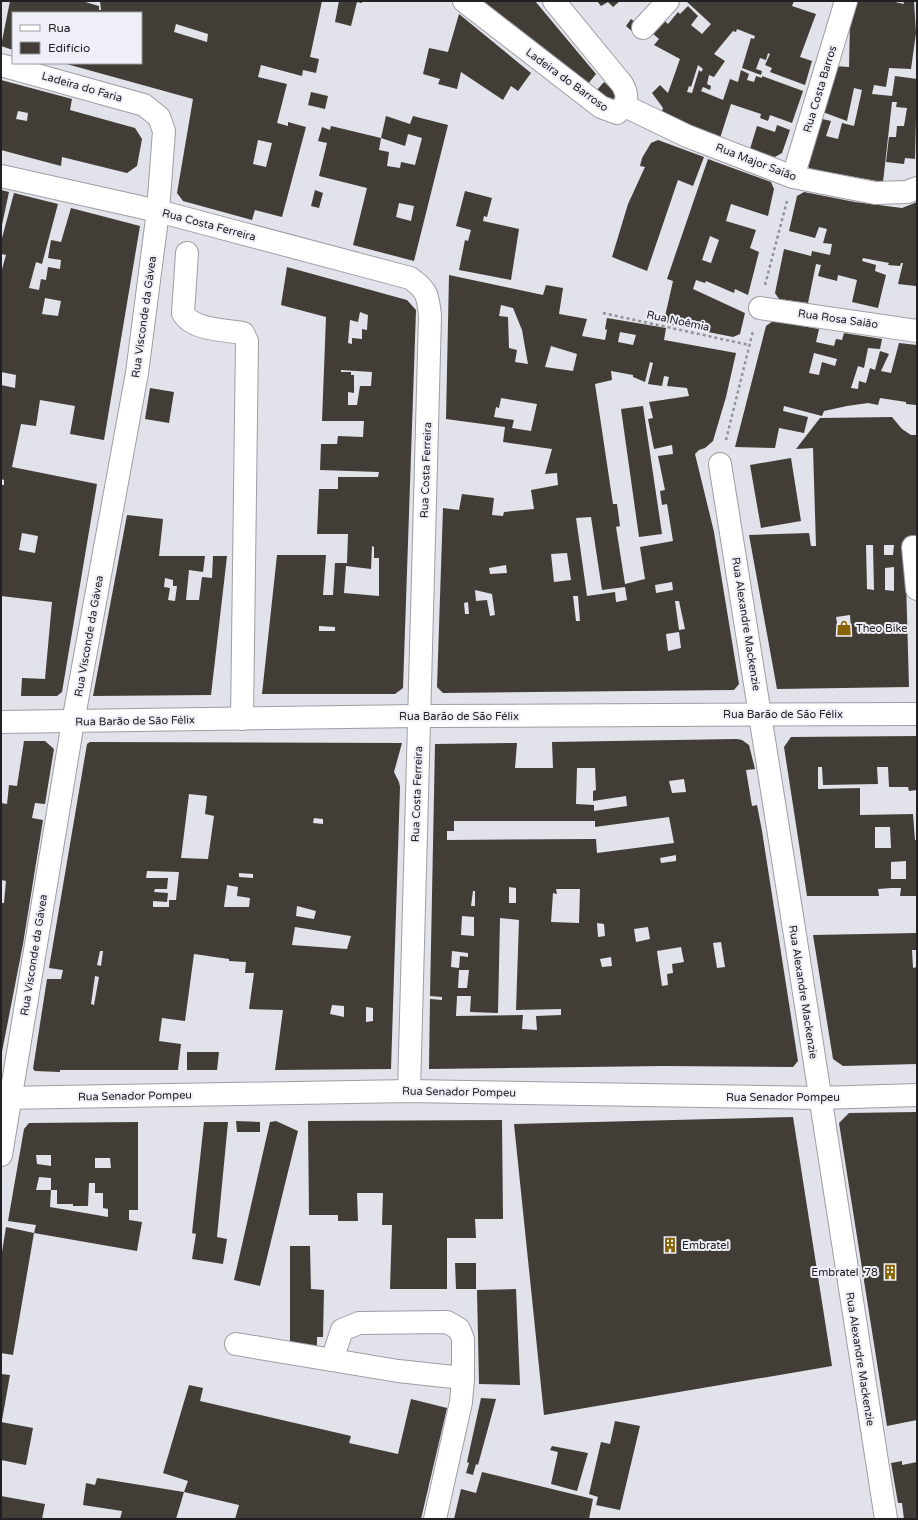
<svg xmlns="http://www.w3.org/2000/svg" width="918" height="1520" font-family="'Varela Round',sans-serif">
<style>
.building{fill:#423d37;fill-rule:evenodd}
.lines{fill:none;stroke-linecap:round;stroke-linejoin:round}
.minor-casing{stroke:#9d9da5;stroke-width:24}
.path{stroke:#919298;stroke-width:2.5;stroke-dasharray:3 3;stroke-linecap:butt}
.minor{stroke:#fff;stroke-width:22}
.labels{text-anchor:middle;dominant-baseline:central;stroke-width:4;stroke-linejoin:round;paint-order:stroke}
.street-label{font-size:11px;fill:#212124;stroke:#efeff8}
.poi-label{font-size:11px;fill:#212124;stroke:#efeff8;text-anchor:start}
</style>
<rect width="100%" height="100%" fill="#e1e2ea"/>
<!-- building -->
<g class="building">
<path d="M10,1H82L99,6V10H101L100,1H322L310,57L319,59L316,73L303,70L302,76L261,65L258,77L287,84L277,123L288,126V122L306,127L282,217L255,210L252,220L183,201L177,193L193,99L63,63H141V13H13V50L1,46ZM176,24L208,34L207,42L174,32ZM258,140L272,143L266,167L253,164Z"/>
<path d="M339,1H362V3L357,2L351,26L335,22Z"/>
<path d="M483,1H535L596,74L588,84Z"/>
<path d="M597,1H620L613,7L608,2L601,6Z"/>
<path d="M686,1H794L792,6L816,14L800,57L812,61L805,85L770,72L772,68L765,65L770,54L768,53L766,60L760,58L756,69L762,71L761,75L742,68L751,38L754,39L755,36L737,29L736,32L733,31L714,54L725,61L714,77L709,75L707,84L711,86L710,90L703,87L701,91L723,100L730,79L738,82L741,70L749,74L747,80L754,82L756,76L762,78V76L803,91L792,123L770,115L768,121L760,118L761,114L731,104L720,138L661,114L663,108L652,93L660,85L668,93L680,59L654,45L659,39L651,32L663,19L668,24L678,12L680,14L688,6L698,16L691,25L702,34L711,24ZM698,65L703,69L701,72L699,70L692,93L687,92L689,86L691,87Z"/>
<path d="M857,1H891L904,4L903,1H914L916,33L911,69L889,68L886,87L874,85L872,94L892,96L895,76L917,79L915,159L905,158L904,164L886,162L889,137H896L897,126H904L907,108L896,107L897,102H892L883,182L810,169L804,162L818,118L831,121L826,136L838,139L842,123L854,126L862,90L854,88L847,121L820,111L834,66L849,67L850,22Z"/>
<path d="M459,14L531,73L518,91L511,86L503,100L461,72L457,89L438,84L440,79L423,74L429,48L448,52Z"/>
<path d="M631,19L640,26L634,33L626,26Z"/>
<path d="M1,80L72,99L70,110L135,128L142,139L137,166L127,173L62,157L61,166L1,150ZM18,111L28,113L27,121L16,119Z"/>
<path d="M604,82L615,92L616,96L611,101L597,90Z"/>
<path d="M311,92L328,96L325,109L308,105Z"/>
<path d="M386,116L410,124L413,116L448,125L414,261L353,245L367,188L319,176L327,143L318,141L322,127L330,130L331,126L381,138L379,150L389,152L387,166L400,168L401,162L415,165L422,138L408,134L405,146L381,138ZM399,203L414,206L411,221L396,217Z"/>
<path d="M777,125L790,130L782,153L775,157L750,149L757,126L775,132Z"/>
<path d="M658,140L704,157L693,186L678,180L647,271L612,257L628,204L645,167L640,166L642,158L651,143Z"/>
<path d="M708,159L771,182L774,189L768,216L731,204L726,221L756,230L750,248L759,252L748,295L735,289L734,293L706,281L705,283L696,280L693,289L745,313L740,334L733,337L673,325L664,321L673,281L667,279ZM710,236L719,240L711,263L702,260Z"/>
<path d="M1,190L9,192L2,225H1Z"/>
<path d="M315,190L323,193L319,208L311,206Z"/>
<path d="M465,191L492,198L487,217L484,216L483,221L519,229L511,280L459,270L465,240L468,241L471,230L456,226Z"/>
<path d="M804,192L855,202L902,208L917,202L916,286L898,284L903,263H901L900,266L888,265L889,263L863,258L862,261L876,265L875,271L886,275L878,308L852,302L857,280L838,275L837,281L818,276L821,265L816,264L808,303L779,299L775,293L784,249L811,256L812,251L830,255L832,244L823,243L827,229L819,227L815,238L789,231L797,196Z"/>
<path d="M14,193L58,204L42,264L36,262L29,288L39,290L41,279L46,280L48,267L60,269L61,260L48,258L51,240L61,242L71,208L140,226L104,440L70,434L75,406L40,400L36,426L21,424L12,467L97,484L62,692L57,696H21L22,678L45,679L52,602L1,596V485H4V480L1,479V385L15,388L16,375L1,372V273L6,255L1,254V242ZM45,298L61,301L58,316L42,314ZM22,533L38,536L35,553L19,550Z"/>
<path d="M287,267L407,300L416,310L403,688L395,694H262L277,555H326L323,595H333L335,563H347L348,534H317L319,489H338V477H378L379,472L320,470L321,444H337L338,436L363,437L364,421H322L326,317L281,305ZM360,312L368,315L367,330L362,329V339L352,338V344L348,343L350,320L358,322ZM341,370L372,372L371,386H360L357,405H348V392L354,393V375H351V372H341ZM372,546L374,547V558H379V596L344,593L346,566L371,569ZM319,626L335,627V631H319Z"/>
<path d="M449,275L543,295L546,285L563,288L559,314L587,319L582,336L605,340L607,330L605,329L607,318L666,328L664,340L736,353L726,397L713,441L705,448L699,450L695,454L714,532L739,684L734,690L443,693L437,687L443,508L459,510L462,494L494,498L492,515L503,516L504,512L534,509L531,490L558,485L557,473L545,474L552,449L503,442L505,427L446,419ZM501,305L513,308L522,330L528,364L515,362L517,350L509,348L508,317L499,316ZM620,332L636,335L633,345L618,342ZM551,346L577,354L573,371L545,367ZM650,362L653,363L648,384L662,386L664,376L669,377L667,386L687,388L689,396L649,402L653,418L648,419L654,449L672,445L673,454L658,456L665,490L660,491L662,505L667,504L673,541L640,547L645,579L625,584L616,527L620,526L617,504H613L595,384L612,380L611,371L633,375V377L645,382ZM501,398L537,404L531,431L512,428L514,420L494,417L496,407L499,408ZM591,517L602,590L625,587L627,600L616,602L615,592L587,596L576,518ZM567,553L571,580L554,582L551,554ZM506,565L507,573L490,574L489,568ZM672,582L673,590L656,593L655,585ZM475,590L492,594L495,615L490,616L487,600L476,601ZM573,596H578L580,621H576ZM675,601H679L685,629L679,630ZM468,602L469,614H465L464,603ZM679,632L681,648L668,651L666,634Z"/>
<path d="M773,321L819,329L816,342L834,346L836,339L842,340L844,333L882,339L880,349L868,348L864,368L858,366L851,388L858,389L859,381L866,383L870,368L875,370L880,351L889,354L881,371L891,373L899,343L917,345L916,405L906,404V402L880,398L878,405L868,403L847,406L824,411L822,416L784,406L783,411L808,417L804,433L779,428L775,448L735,447L766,326ZM814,353L837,359L835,366L822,362L819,375L809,373Z"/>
<path d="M150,388L174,392L169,423L145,419Z"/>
<path d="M643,406L662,534L639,537L621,409Z"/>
<path d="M892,417L902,429L911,435H917V545H905L909,687L777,689L749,535L809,533L811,546H816L813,448L796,449L820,418ZM866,545H873L874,590L867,589ZM884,545H894L893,555H884ZM894,567V591L885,590V568ZM850,615L851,628L838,629L836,617Z"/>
<path d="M791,458L801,521L761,528L750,465Z"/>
<path d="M127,515L163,519L159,556H205L203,572L189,570L186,600H199L202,577L212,578L213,556H227L211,695L93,696ZM165,578L173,580V586H177L175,601L168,600L170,588L164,587Z"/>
<path d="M917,736V790L909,791L908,787H889L888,767H877L878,784L823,785L822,767H818V789L860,788V815L913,814L915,840H917V896H900L901,888H891L878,889L879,896H807L784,747L791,737ZM875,827H890L891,848H875ZM906,861V879H891V862Z"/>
<path d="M737,739L742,740L749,745L755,769L746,770L752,806L757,805L762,831L798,1061L793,1067L663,1066L429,1069L430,999L442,1000V997L430,996L435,744L517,743L515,768H553L552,742ZM577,768H595L596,790L593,791V801L626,796L627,806L594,811V805L576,804ZM684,779L686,792L672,793L669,781ZM669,817L674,843L597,853L596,839L447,840V831H454V821H595V827ZM676,855V861L661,863L660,858ZM509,887L516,888V903H509ZM556,889H580L579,923L551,922L553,893L557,894ZM473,891H475V906H471ZM462,916L474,917V936L461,935ZM500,918L519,920L516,1010L561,1009V1015L536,1016L537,1030L522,1029L523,1015L456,1016L457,996H471L470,1012L498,1013ZM597,923L604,924L605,936L598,937ZM648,927L650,939L636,942L634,929ZM721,942L725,967L717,968L713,943ZM681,947L684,962L672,964L673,973L667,974L668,985L662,986L657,951ZM452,951L468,953V957L460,956L459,968L451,967ZM611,957L612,966L602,967L600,959ZM459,970H469L467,988H458Z"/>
<path d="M24,741H45L54,749L45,804L35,803L32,818L43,820L23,944L2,1052L1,903H4L6,881L1,880V803L7,804L9,785L17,786Z"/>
<path d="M90,742L402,743L394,772L399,782L400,787L391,1069L275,1070L283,1010L249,1009L254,973H245L246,962L229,961V959L194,954L185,1021L162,1018L159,1041L181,1044L178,1070H60V1072L35,1071L33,1069L47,979H61L63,970L49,968L87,744ZM189,794L207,796L205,814L214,816L208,859L181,858ZM314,818L323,819V824L313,823ZM147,871L179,872L176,900H169V907H153V901L167,902L168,893L154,892L155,889H167L168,878H146ZM239,873L253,874V878L239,877ZM227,885L238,887L237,896L250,898L249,907H224ZM297,906L316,911L314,919L296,916ZM295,927L351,936L347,949L292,945ZM100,951H103L101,966L97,965ZM95,976L99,977L94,1005L91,1004ZM332,1005L344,1006V1017L330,1014ZM366,1007L373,1008V1021L366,1022Z"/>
<path d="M917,933V950H912L913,968L917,967V1064L843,1066L833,1059L813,935Z"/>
<path d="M187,1052H219L217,1070H187Z"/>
<path d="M917,1112V1420L887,1426L839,1123L849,1113Z"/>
<path d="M793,1117L832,1366L544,1415L514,1124Z"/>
<path d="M502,1120L503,1219H475L476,1238H447V1289H390L392,1225H382L383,1193H357L358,1221H338V1215H309L308,1121Z"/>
<path d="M236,1121L260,1122V1132H237Z"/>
<path d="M276,1121L298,1131L260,1286L234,1280L270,1122Z"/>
<path d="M138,1122V1210H129V1220L142,1222L137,1251L34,1233L36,1225L8,1221L24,1129L29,1123ZM36,1155H51V1166L37,1164ZM95,1158H110L111,1168H95ZM39,1177L51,1178V1190H57V1204H73V1206H88L89,1183H95V1193H103V1208L108,1209V1217L50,1207L51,1190H36Z"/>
<path d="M204,1122H228L217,1237L227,1239L223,1264L192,1259L196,1234L192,1233Z"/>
<path d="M6,1227L34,1233L13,1355L1,1353V1258Z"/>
<path d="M290,1246H310L311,1289L324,1290L323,1337H317V1346L290,1347Z"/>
<path d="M455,1263H476V1289H456Z"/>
<path d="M516,1289L520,1385L479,1384L477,1290Z"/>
<path d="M1,1374L10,1375L2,1420L1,1419Z"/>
<path d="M189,1385L203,1388L200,1401L351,1436L349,1443L398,1454L411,1399L447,1408L421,1519H235L239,1505L184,1492L176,1519H120L122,1511L83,1505L86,1483L95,1485L97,1478L184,1492L188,1481L163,1473Z"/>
<path d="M481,1398L496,1399L478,1465L476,1464L473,1475L466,1473L469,1463L467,1462Z"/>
<path d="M615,1421L640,1426L620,1510L596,1505L598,1497L589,1494L601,1442L610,1444Z"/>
<path d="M1,1422L33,1428L26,1465L1,1460Z"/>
<path d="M552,1446L588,1453L577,1491L551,1484L558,1452L550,1450Z"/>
<path d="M902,1461V1465L917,1462V1519H904L902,1503H898L891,1463Z"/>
<path d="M482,1472L593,1499L589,1519H454L461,1489L476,1493Z"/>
<path d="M1,1496L45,1504L42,1519H1Z"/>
</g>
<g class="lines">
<defs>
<g id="minor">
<path d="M464,1L601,107L617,113C628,104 629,96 622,84L554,1"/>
<path d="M643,28L668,1"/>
<path d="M1,65L144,105L159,117L164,131L158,211L137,373L73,722L1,1155"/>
<path d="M625,106L687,136L793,177L875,193L907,192L917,188"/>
<path d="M1,176L158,211L410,278C427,290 428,295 430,316L409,1091"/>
<path d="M793,177L846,1"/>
<path d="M187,253L183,313C192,330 225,330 243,333L247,341L242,719"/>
<path d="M760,308L917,331"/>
<path d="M720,464C778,815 830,1168 886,1519"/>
<path d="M913,547L917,589"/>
<path d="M1,722L419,716L917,714"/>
<path d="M1,1098L409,1091L819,1098L917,1095"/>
<path d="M236,1344L398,1371L463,1378L461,1402L435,1519"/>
<path d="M332,1360L342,1330L359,1323L447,1322L459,1329L463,1339V1378"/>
</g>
</defs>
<!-- minor casing -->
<use href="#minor" class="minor-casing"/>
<!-- path -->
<g class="path">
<path d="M765,285L787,201"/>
<path d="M603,313L749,345"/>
<path d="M726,440L753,331"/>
</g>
<!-- minor -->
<use href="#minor" class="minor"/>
</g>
<!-- icons -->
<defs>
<symbol id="shop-bare" viewBox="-9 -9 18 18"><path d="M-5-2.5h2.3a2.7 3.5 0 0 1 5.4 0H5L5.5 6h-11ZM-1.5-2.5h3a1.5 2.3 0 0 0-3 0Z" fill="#886400" stroke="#efeff8" stroke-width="2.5" paint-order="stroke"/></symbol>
<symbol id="building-bare" viewBox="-9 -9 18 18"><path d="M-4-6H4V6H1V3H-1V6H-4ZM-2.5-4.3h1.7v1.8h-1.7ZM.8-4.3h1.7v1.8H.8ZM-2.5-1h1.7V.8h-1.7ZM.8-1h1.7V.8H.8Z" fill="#886400" stroke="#efeff8" stroke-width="2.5" paint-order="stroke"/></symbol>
</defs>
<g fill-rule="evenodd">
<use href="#shop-bare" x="833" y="617" width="22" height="22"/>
<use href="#building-bare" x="659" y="1234" width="22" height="22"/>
<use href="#building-bare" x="879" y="1261" width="22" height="22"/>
</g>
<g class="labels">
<!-- street labels -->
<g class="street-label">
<text transform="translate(567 80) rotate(36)">Ladeira do Barroso</text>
<text transform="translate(82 87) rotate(16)">Ladeira do Faria</text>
<text transform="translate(820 89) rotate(-73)">Rua Costa Barros</text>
<text transform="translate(756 162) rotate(21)">Rua Major Saião</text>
<text transform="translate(209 225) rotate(15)">Rua Costa Ferreira</text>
<text transform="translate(144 317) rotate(-82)">Rua Visconde da Gávea</text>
<text transform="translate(838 319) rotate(8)">Rua Rosa Saião</text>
<text transform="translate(678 321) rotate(12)">Rua Noêmia</text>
<text transform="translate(426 470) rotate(-88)">Rua Costa Ferreira</text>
<text transform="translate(746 624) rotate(81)">Rua Alexandre Mackenzie</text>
<text transform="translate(89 636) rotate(-80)">Rua Visconde da Gávea</text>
<text x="783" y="714">Rua Barão de São Félix</text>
<text x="459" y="716">Rua Barão de São Félix</text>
<text transform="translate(135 721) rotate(-1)">Rua Barão de São Félix</text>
<text transform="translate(417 794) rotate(-88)">Rua Costa Ferreira</text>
<text transform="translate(34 955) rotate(-81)">Rua Visconde da Gávea</text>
<text transform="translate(803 992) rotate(81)">Rua Alexandre Mackenzie</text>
<text transform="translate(459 1092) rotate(1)">Rua Senador Pompeu</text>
<text transform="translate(135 1096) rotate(-1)">Rua Senador Pompeu</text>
<text x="783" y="1097">Rua Senador Pompeu</text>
<text transform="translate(860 1359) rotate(81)">Rua Alexandre Mackenzie</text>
</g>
<!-- poi labels -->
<g class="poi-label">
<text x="856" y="628">Theo Bike</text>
<text x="682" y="1245">Embratel</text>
<text x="878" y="1272" text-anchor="end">Embratel ,78</text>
</g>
</g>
<!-- border -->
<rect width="918" height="1520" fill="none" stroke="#212124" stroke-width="4"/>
<!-- legend -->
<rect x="12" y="12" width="130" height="52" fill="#efeff8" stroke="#9d9da3"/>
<rect x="20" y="25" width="20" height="6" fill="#ffffff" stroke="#9d9da3"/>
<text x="48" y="32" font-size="12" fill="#212124">Rua</text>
<rect x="20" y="42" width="20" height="12" fill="#423d37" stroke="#9d9da3"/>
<text x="48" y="52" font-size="12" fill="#212124">Edifício</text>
</svg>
